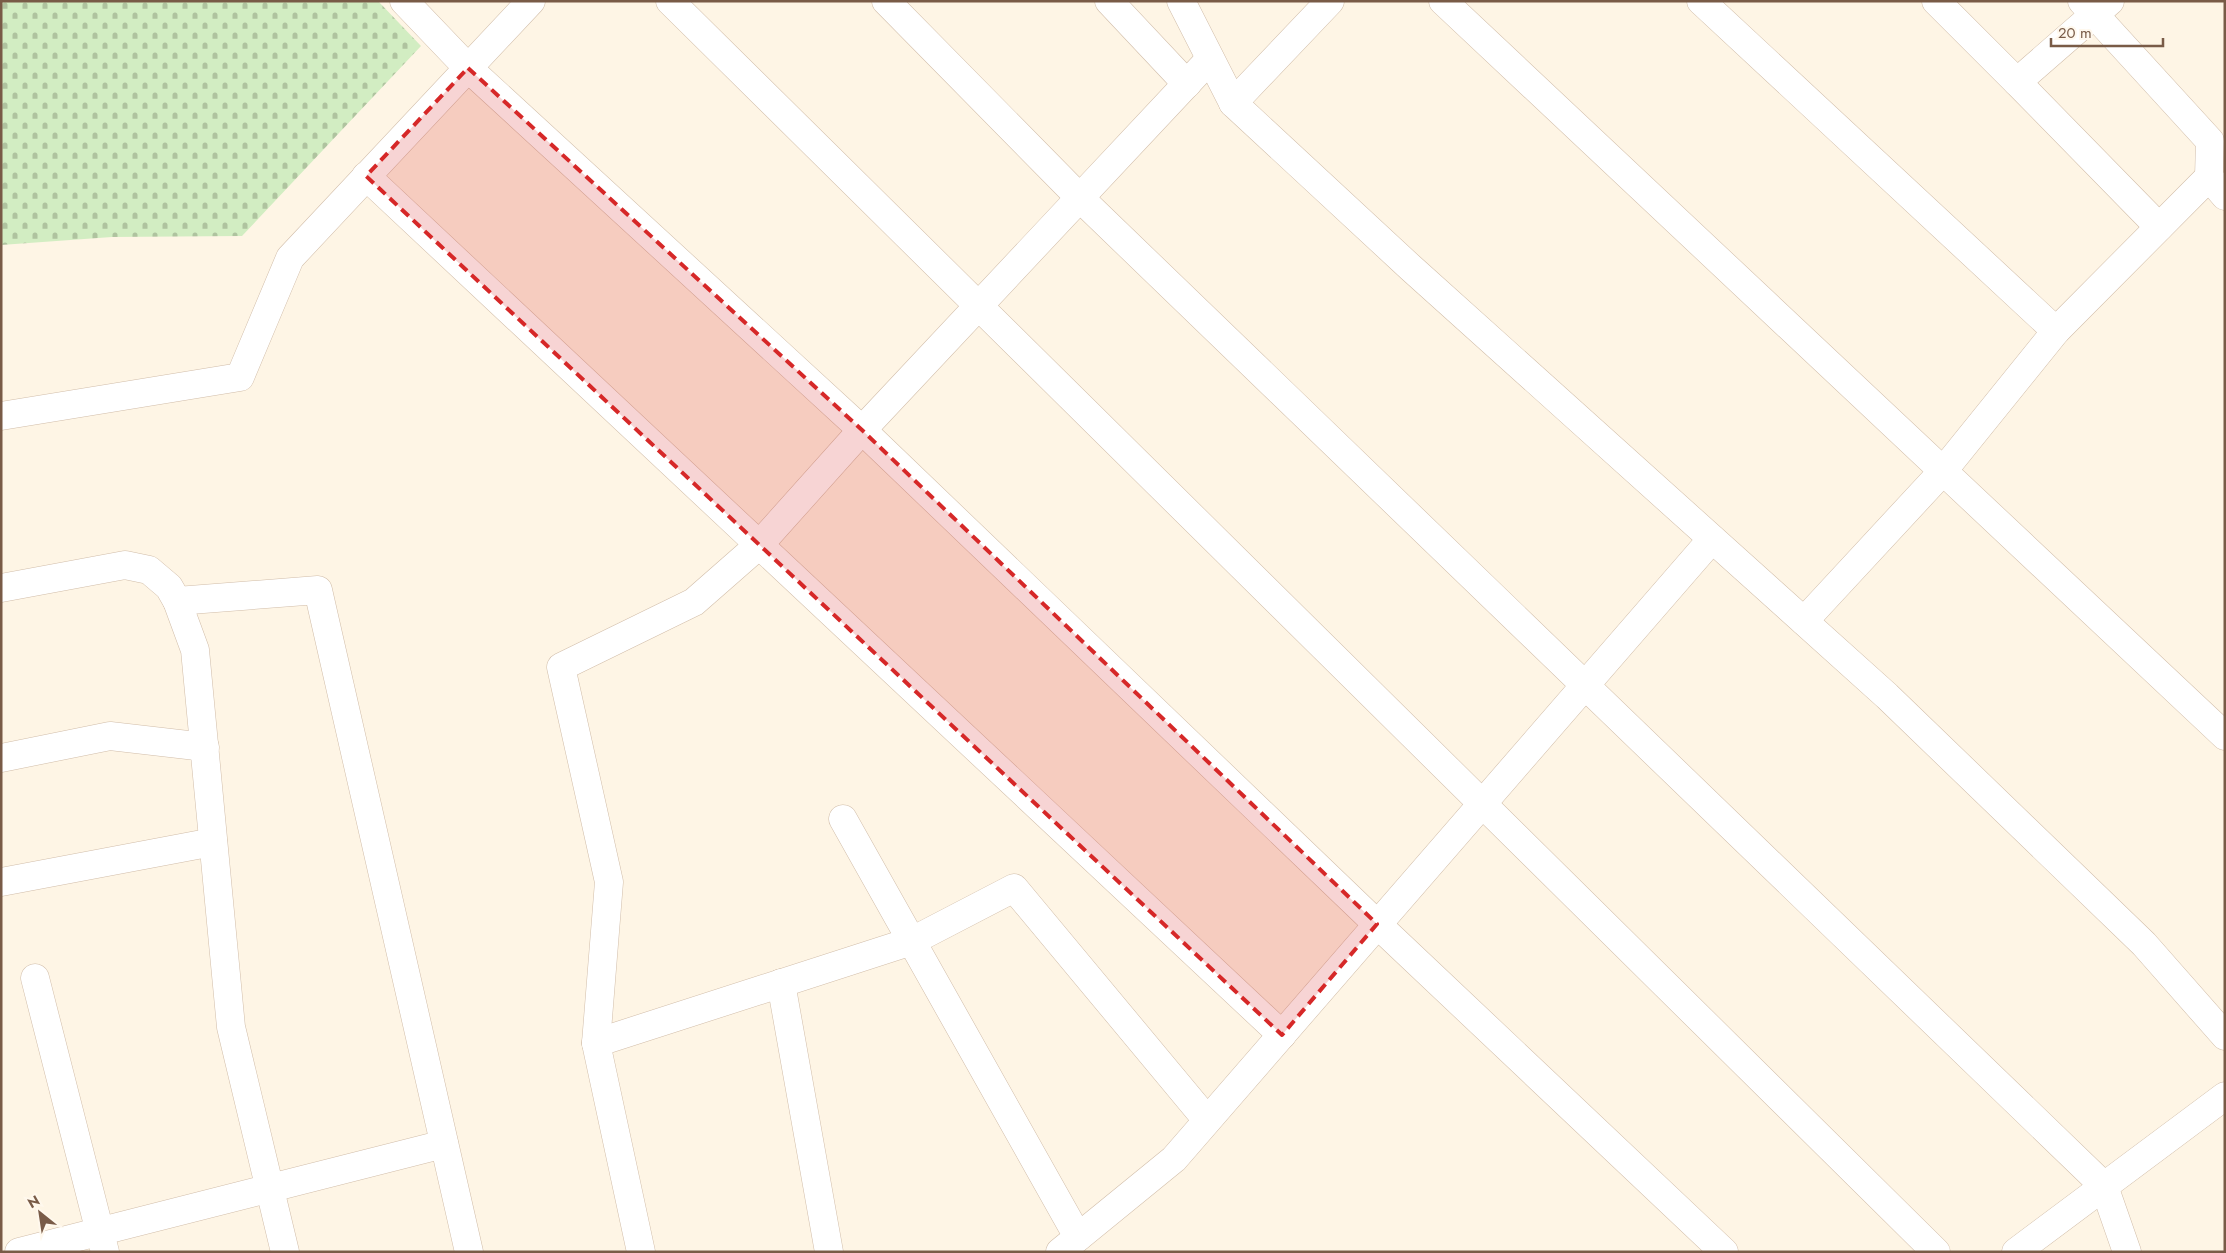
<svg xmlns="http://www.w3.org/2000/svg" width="2226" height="1253" font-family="Jost,sans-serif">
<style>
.cemetery{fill:url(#cemetery-stones)}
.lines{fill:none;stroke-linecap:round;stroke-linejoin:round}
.minor-casing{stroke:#d1bda9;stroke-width:29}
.minor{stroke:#fff;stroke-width:28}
.marked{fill:#d62828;fill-opacity:0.2;stroke:#d62828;stroke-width:4;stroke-dasharray:10 6;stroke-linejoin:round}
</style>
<defs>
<pattern id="cemetery-stones" width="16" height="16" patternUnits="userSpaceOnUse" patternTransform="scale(1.25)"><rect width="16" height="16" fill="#d2edc2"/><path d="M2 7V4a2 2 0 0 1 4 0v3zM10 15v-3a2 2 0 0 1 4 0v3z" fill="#afc39f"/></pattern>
</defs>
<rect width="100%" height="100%" fill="#fef5e5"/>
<!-- cemetery -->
<path class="cemetery" d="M1,1H378L421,46L242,236L112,237L1,245Z"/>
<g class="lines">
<defs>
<g id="minor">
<path d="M404,1L468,68L862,430L1377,924L1724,1252"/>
<path d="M670,1L1936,1252"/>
<path d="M886,1L1080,198L2104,1186L2127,1252"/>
<path d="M1109,1L1187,84"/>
<path d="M1181,1L1233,103L1411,268L1887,696L2144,944L2225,1036"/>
<path d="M1443,1L2225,736"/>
<path d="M1701,1L2056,331"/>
<path d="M1936,1L2017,82L2110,1"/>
<path d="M2082,1L2210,141L2209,177"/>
<path d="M2017,82L2159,227"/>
<path d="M1233,103L1330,1"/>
<path d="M366,176L1282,1035"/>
<path d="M1,416L240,377L290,258L531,1"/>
<path d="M1,588L125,565L149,570L169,587L177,601L195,650L231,1027L285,1252"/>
<path d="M177,601L318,590L469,1252"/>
<path d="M1804,621L1943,471L2056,331L2209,177L2225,196"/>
<path d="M1,758L110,736L205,747"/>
<path d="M843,819L1078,1237"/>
<path d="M1,882L213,842"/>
<path d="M35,978L105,1252"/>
<path d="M781,983L829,1252"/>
<path d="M596,1043L912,941L1014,888L1207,1120"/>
<path d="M19,1252L444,1144"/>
<path d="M641,1252L596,1043L609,882L561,667L694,602L759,545L862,430L1210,59"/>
<path d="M1060,1252L1174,1159L1712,539"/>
<path d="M2016,1252L2225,1096"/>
</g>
</defs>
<!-- minor casing -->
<use href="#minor" class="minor-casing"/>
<!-- minor -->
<use href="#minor" class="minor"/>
</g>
<!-- marked area -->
<path class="marked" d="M468,68L862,430L1377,924L1282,1035L366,176Z"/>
<!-- border -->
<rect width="2226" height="1253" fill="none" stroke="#795b47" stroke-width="5"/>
<!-- north arrow -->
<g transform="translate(40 1213) rotate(330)" stroke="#fff8ed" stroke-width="4" paint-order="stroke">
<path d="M0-4L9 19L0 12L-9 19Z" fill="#795b47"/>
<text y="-8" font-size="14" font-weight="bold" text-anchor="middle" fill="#795b47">N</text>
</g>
<!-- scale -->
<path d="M2051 38v8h112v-8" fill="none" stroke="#795b47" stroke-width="2.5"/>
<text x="2058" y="38" font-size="15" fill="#795b47" stroke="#fff8ed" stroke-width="4" paint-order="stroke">20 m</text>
</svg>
